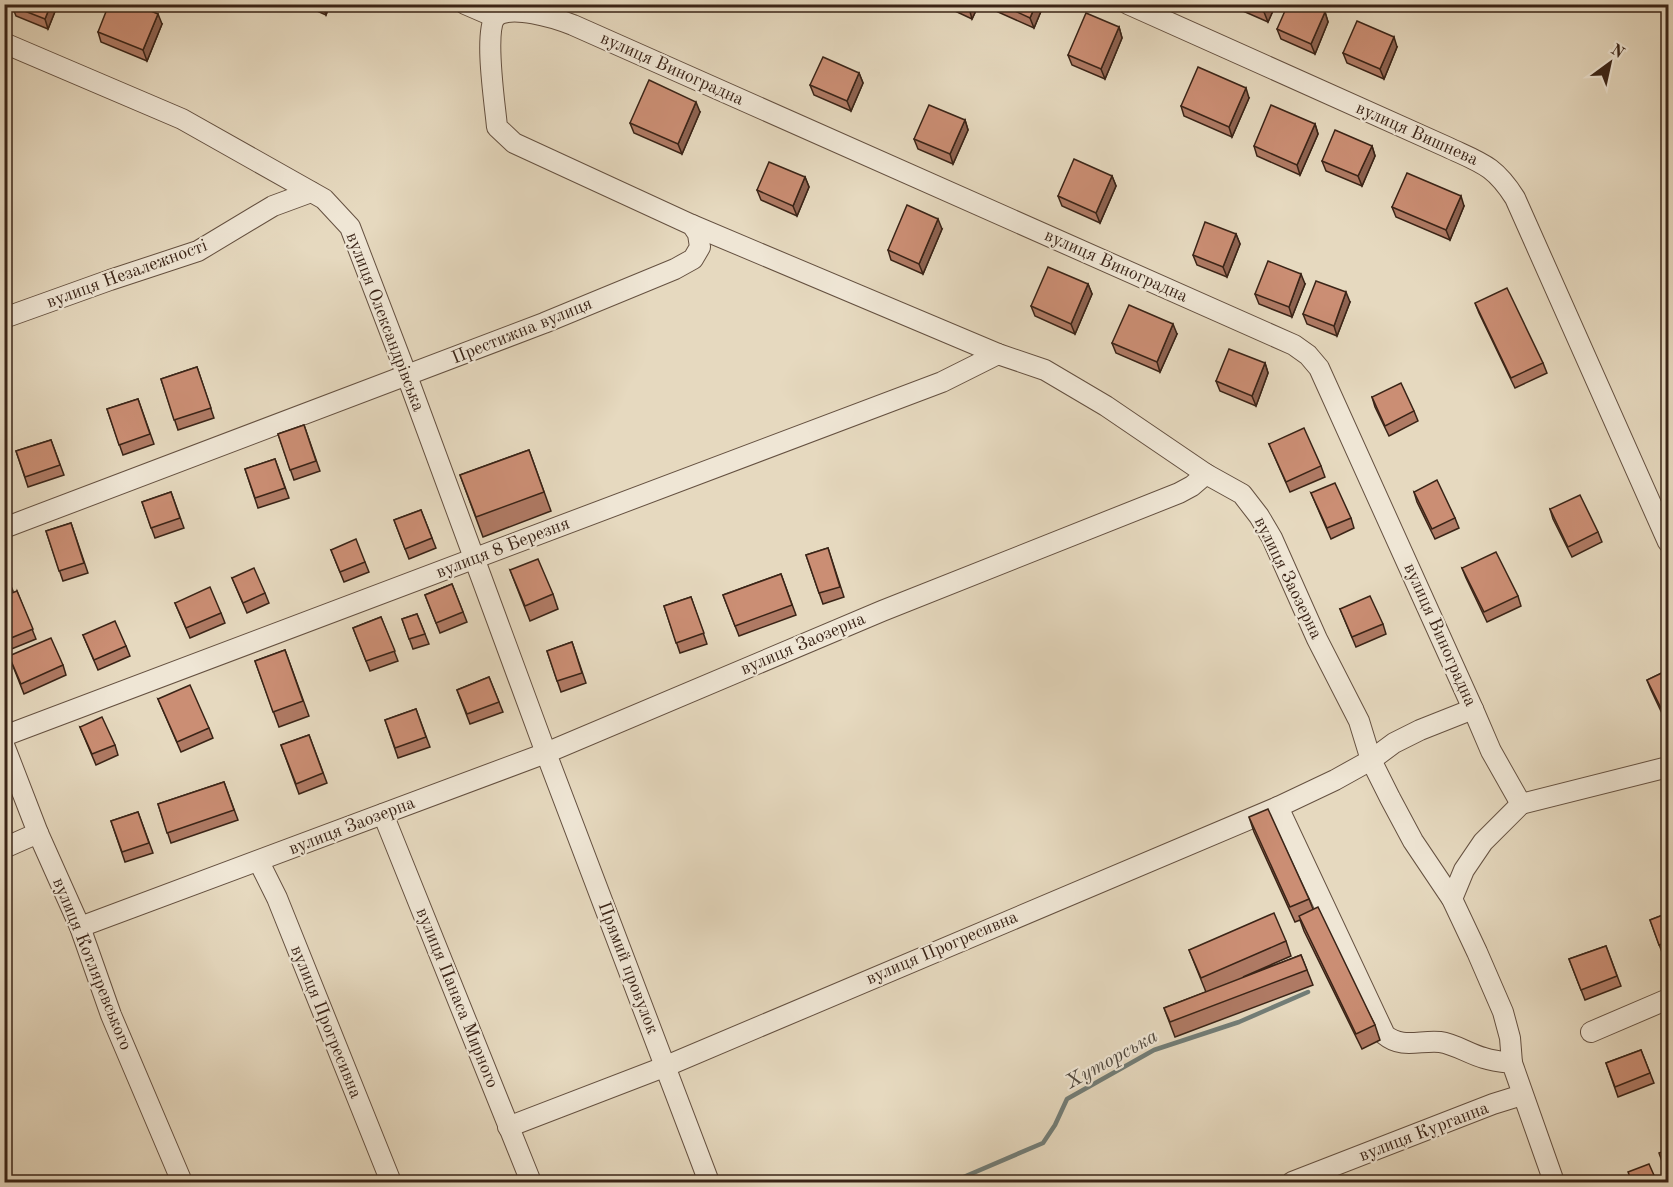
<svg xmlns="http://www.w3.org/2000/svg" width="1673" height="1187" font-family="'Old Standard TT',serif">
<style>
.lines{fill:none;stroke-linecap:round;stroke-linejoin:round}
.stream{stroke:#727d77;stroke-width:4.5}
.minor-casing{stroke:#655141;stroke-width:22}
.minor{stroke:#efe6d5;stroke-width:20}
.wall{fill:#af7a64;stroke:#3a2417;stroke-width:1.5}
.shaded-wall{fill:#8e6351;stroke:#3a2417;stroke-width:1.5}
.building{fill:#cb8e74;stroke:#3a2417;stroke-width:1.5}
.labels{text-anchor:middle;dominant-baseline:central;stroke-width:4.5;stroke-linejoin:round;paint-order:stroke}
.street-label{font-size:18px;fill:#3a2417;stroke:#efe6d5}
.water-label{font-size:20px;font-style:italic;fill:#51493f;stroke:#efe6d5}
</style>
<rect width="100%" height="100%" fill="#e6d9bf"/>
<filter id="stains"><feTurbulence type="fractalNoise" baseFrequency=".00333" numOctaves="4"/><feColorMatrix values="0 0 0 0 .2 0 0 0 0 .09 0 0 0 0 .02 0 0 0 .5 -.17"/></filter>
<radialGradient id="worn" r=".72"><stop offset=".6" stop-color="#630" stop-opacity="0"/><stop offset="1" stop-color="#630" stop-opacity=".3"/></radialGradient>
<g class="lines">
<!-- stream -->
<path class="stream" d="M952,1182L1043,1143L1055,1125L1067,1099L1154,1050L1239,1022L1308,992"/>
<defs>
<g id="minor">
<path d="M465,4L495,17"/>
<path d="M1128,4L1447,147C1481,163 1494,165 1515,198L1668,542"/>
<path d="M495,17C511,4 555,18 573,25L1294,345L1308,355L1319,368L1473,709L1491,751L1521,804"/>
<path d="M4,43L182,119L324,199L350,227L407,376L546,753L709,1182"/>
<path d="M692,225L998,354L1045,370L1106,406L1206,474L1242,494L1259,516L1272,538L1317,639L1359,721L1371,760L1390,798L1413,841L1452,899L1477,952L1503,1012L1510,1038L1512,1063"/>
<path d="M4,318L110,280L198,251L273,206L311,192"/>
<path d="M4,528L544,323L675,269L693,259L700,247L698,234L692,225L514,143L497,127C495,104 484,35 495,17"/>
<path d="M4,736L942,382L998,354"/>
<path d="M4,745L38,833L80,927L111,1015L182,1182"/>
<path d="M1521,804L1668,767"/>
<path d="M1278,807L1385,1035C1402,1049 1420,1040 1440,1042C1455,1044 1469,1054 1484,1058C1493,1061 1503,1062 1512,1063L1554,1182"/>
<path d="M383,814L531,1182"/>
<path d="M4,848L38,833"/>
<path d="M259,862L277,898L391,1182"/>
<path d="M1452,899L1464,870L1483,842L1521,804"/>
<path d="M80,927L546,753L882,611L1179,493L1192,486L1206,474"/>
<path d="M1591,1032L1668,999"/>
<path d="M508,1127L664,1067L1278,807L1335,780L1371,760L1394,743L1420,730L1473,709"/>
<path d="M1292,1182L1493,1104L1522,1095"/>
</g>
</defs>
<!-- minor casing -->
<use href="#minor" class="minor-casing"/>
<!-- minor -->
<use href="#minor" class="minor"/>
</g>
<!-- wall -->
<g class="wall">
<path d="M58,4L48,29L16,16L12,6Z"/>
<path d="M301,4H330L326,15Z"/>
<path d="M940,4H979L972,19Z"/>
<path d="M988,4H1044L1034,28L989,8Z"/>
<path d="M1227,4H1276L1268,22Z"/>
<path d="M1325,12L1328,22L1315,54L1281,39L1277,29Z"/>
<path d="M162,24L147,61L101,42L98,32Z"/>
<path d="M1119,27L1122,38L1105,79L1072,65L1068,55Z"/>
<path d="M1397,47L1384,79L1347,63L1343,53Z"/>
<path d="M859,73L863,83L851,111L814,95L810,85Z"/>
<path d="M1249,98L1232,137L1184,116L1181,106Z"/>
<path d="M700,112L682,154L634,133L630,123Z"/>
<path d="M965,120L968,130L953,164L918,149L914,139Z"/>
<path d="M1315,124L1318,134L1300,175L1257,156L1254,146Z"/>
<path d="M1372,146L1375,156L1362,186L1326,171L1322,161Z"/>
<path d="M1112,176L1116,186L1100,223L1062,206L1058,196Z"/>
<path d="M805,177L809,187L797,216L761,200L757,190Z"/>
<path d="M1464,206L1450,240L1396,217L1392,207Z"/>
<path d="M942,229L923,274L891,260L888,250Z"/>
<path d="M1236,234L1240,244L1227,277L1197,265L1193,255Z"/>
<path d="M1088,284L1092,294L1075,334L1035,316L1031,306Z"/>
<path d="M1305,284L1292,317L1259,304L1255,294Z"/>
<path d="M1350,302L1337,336L1307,324L1303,314Z"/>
<path d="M1475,303L1543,363L1547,373L1515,388L1479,313Z"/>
<path d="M1177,334L1160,372L1116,353L1112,343Z"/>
<path d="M1265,363L1268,373L1256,406L1220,391L1216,381Z"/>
<path d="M197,367L214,418L178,430L161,379Z"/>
<path d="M1372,397L1414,411L1418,421L1389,436L1375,407Z"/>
<path d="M138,399L154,444L123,455L107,409Z"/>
<path d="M304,425L320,471L294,480L278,434Z"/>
<path d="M51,440L64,475L28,487L16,451Z"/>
<path d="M1269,444L1321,466L1325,477L1290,492Z"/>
<path d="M529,450L551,511L483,537L460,475Z"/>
<path d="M275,459L289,498L258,508L245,469Z"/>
<path d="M171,492L184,528L155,538L142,502Z"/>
<path d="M1414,492L1455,518L1459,528L1435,539L1417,502Z"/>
<path d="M1311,493L1351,518L1354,528L1331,539Z"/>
<path d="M1550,509L1598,532L1602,542L1572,557L1553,519Z"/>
<path d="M421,510L436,548L409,559L394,520Z"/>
<path d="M71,523L88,573L63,581L46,531Z"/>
<path d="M828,548L844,597L823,604L806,555Z"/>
<path d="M331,550L365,562L369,572L344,582Z"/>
<path d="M1462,568L1518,596L1521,606L1487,622L1466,578Z"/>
<path d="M4,569L13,591L4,594Z"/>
<path d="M510,570L553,594L558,609L530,621Z"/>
<path d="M781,574L796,615L739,636L723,595Z"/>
<path d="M232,578L265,593L269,603L247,613Z"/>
<path d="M452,584L467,622L440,633L425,595Z"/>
<path d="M17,591L36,639L9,650L4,639Z"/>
<path d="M691,597L707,644L680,653L664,606Z"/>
<path d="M175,603L221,613L225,623L190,638Z"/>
<path d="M1340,609L1383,624L1386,634L1356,647Z"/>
<path d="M417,614L429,644L413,649L402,619Z"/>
<path d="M381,617L398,661L370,671L353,628Z"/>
<path d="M83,635L126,646L130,656L98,670Z"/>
<path d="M572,642L586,683L561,692L547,651Z"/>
<path d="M285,650L309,716L279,727L255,661Z"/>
<path d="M9,656L63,665L66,675L24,694Z"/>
<path d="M1668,670V723L1667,724L1651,690L1647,680Z"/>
<path d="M489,677L503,712L470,724L457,690Z"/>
<path d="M158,699L209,728L213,738L181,752Z"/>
<path d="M416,709L430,747L398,758L385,720Z"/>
<path d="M80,727L115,745L118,755L96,765Z"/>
<path d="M309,735L327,783L299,794L281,745Z"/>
<path d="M224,782L238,820L171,843L158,804Z"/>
<path d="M138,812L153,853L125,862L111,821Z"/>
<path d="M1249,817L1309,899L1313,909L1375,1025L1380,1040L1362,1049L1304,931L1300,920L1295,922L1254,832Z"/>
<path d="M1668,913V953L1663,955L1650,920Z"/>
<path d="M1286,941L1291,956L1243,977L1301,955L1313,985L1175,1037L1164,1008L1206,992L1189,950Z"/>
<path d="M1606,946L1621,986L1585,1000L1569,959Z"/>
<path d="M1641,1050L1654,1083L1618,1097L1606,1063Z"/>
</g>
<!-- shaded-wall -->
<g class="shaded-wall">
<path d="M51,4H58L48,29L45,19Z"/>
<path d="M322,4H330L326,15Z"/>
<path d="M970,4H979L972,19L969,8Z"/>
<path d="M1036,4H1044L1034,28L1030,18Z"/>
<path d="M1268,4H1276L1268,22L1264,12Z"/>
<path d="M1325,12L1328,22L1315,54L1311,44Z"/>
<path d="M158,14L162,24L147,61L143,50Z"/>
<path d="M1119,27L1122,38L1105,79L1101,69Z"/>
<path d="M1394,37L1397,47L1384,79L1380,69Z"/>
<path d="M859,73L863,83L851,111L847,101Z"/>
<path d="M1246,88L1249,98L1232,137L1229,127Z"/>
<path d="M696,102L700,112L682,154L678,144Z"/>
<path d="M965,120L968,130L953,164L950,154Z"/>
<path d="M1315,124L1318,134L1300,175L1297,165Z"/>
<path d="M1372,146L1375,156L1362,186L1358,176Z"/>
<path d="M1112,176L1116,186L1100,223L1096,213Z"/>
<path d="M805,177L809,187L797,216L793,206Z"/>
<path d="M1461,196L1464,206L1450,240L1446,230Z"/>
<path d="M938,219L942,229L923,274L919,264Z"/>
<path d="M1236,234L1240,244L1227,277L1223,267Z"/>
<path d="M1301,274L1305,284L1292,317L1289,307Z"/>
<path d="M1088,284L1092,294L1075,334L1071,324Z"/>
<path d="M1346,292L1350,302L1337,336L1334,326Z"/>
<path d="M1173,324L1177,334L1160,372L1157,362Z"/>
<path d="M1265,363L1268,373L1256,406L1252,396Z"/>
</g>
<!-- building -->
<g class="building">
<path d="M13,4H51L45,19L12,6Z"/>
<path d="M109,4H134L158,14L143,50L98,32Z"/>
<path d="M960,4H970L969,8Z"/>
<path d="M1000,4H1036L1030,18Z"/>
<path d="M1246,4H1268L1264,12Z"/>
<path d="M1288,4H1308L1325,12L1311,44L1277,29Z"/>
<path d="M1086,13L1119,27L1101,69L1068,55Z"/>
<path d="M1357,21L1394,37L1380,69L1343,53Z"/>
<path d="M823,57L859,73L847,101L810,85Z"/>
<path d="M1198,67L1246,88L1229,127L1181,106Z"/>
<path d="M649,80L696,102L678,144L630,123Z"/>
<path d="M929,105L965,120L950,154L914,139Z"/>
<path d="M1271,105L1315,124L1297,165L1254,146Z"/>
<path d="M1335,130L1372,146L1358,176L1322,161Z"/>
<path d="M1074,159L1112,176L1096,213L1058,196Z"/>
<path d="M769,162L805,177L793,206L757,190Z"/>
<path d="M1407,173L1461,196L1446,230L1392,207Z"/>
<path d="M907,205L938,219L919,264L888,250Z"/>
<path d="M1205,222L1236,234L1223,267L1193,255Z"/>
<path d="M1268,261L1301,274L1289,307L1255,294Z"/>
<path d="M1048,267L1088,284L1071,324L1031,306Z"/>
<path d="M1316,281L1346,292L1334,326L1303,314Z"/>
<path d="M1507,288L1543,363L1511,378L1475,303Z"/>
<path d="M1129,305L1173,324L1157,362L1112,343Z"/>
<path d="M1229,349L1265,363L1252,396L1216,381Z"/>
<path d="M197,367L211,408L174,420L161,379Z"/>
<path d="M1401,383L1414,411L1385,426L1372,397Z"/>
<path d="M138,399L150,434L119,445L107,409Z"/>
<path d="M304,425L316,461L290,470L278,434Z"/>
<path d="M1304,428L1321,466L1286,482L1269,444Z"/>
<path d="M51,440L60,465L25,477L16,451Z"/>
<path d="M529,450L544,492L476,517L460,475Z"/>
<path d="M275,459L285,488L255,498L245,469Z"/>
<path d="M1437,480L1455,518L1432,529L1414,492Z"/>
<path d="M1335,483L1351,518L1327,528L1311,493Z"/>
<path d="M171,492L180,518L151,528L142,502Z"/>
<path d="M1580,495L1598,532L1568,547L1550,509Z"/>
<path d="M421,510L432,538L405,549L394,520Z"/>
<path d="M71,523L84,563L59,571L46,531Z"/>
<path d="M356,539L365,562L340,572L331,550Z"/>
<path d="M828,548L840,587L819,593L806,555Z"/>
<path d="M1496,552L1518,596L1484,612L1462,568Z"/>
<path d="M538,559L553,594L525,606L510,570Z"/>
<path d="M254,568L265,593L243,603L232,578Z"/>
<path d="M4,569L9,581L4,583Z"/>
<path d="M781,574L792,605L735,626L723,595Z"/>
<path d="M452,584L463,612L436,623L425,595Z"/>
<path d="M210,587L221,613L186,628L175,603Z"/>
<path d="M17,591L33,629L6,640L4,638V596Z"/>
<path d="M1370,596L1383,624L1352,637L1340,609Z"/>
<path d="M691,597L704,633L676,643L664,606Z"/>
<path d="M417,614L425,634L409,639L402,619Z"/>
<path d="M381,617L395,651L366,661L353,628Z"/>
<path d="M115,621L126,646L94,660L83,635Z"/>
<path d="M51,638L63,665L21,684L9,656Z"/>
<path d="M572,642L582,673L557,681L547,651Z"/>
<path d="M285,650L303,701L273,712L255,661Z"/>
<path d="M1668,670V711L1664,714L1647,680Z"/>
<path d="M489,677L499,702L467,714L457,690Z"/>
<path d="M190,685L209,728L177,742L158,699Z"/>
<path d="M416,709L426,737L395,748L385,720Z"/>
<path d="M102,717L115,745L92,754L80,727Z"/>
<path d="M309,735L323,773L296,784L281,745Z"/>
<path d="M224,782L234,810L167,833L158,804Z"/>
<path d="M1268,809L1309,899L1290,907L1249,817Z"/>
<path d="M138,812L149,843L122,852L111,821Z"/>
<path d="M1318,907L1375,1025L1356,1034L1299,916Z"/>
<path d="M1274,913L1286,941L1201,978L1189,950Z"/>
<path d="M1668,913V942L1659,945L1650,920Z"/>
<path d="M1606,946L1617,976L1581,990L1569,959Z"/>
<path d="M1301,955L1307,970L1170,1022L1164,1008Z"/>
<path d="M1641,1050L1650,1073L1615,1087L1606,1063Z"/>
<path d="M1668,1150V1178L1659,1153Z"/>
<path d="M1649,1164L1657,1182H1632L1628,1172Z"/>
</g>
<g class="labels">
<!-- street labels -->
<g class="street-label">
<text transform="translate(672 69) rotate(24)">вулиця Виноградна</text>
<text transform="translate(1417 134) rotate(24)">вулиця Вишнева</text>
<text transform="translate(1116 266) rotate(24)">вулиця Виноградна</text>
<text transform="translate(127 274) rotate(-20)">вулиця Незалежності</text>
<text transform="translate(385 322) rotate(69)">вулиця Олександрівська</text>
<text transform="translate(522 331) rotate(-22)">Престижна вулиця</text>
<text transform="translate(503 548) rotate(-21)">вулиця 8 Березня</text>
<text transform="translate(1288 578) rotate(64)">вулиця Заозерна</text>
<text transform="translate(1440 635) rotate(66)">вулиця Виноградна</text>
<text transform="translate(803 644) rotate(-23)">вулиця Заозерна</text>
<text transform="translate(352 826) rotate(-21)">вулиця Заозерна</text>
<text transform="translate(942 948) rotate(-23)">вулиця Прогресивна</text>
<text transform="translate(92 964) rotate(68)">вулиця Котляревського</text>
<text transform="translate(628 968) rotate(69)">Прямий провулок</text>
<text transform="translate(457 998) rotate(68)">вулиця Панаса Мирного</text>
<text transform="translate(326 1022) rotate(68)">вулиця Прогресивна</text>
<text transform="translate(1424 1132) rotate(-21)">вулиця Курганна</text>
</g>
<!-- water labels -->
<g class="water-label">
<text transform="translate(1112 1060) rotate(-29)">Хуторська</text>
</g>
</g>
<!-- margin -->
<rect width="1673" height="1187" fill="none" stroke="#e6d9bf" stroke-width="24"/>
<rect x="6" y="6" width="1661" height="1175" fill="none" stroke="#3a2417" stroke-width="3"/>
<rect x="12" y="12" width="1649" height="1163" fill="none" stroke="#3a2417" stroke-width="1.5"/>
<!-- north arrow -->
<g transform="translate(1610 63) rotate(33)" stroke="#efe6d5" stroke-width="4.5" paint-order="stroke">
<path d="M0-4.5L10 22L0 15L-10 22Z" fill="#3a2417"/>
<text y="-9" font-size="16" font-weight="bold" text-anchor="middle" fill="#3a2417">N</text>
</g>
<rect width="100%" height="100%" filter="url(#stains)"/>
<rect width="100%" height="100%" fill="url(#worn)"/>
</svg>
